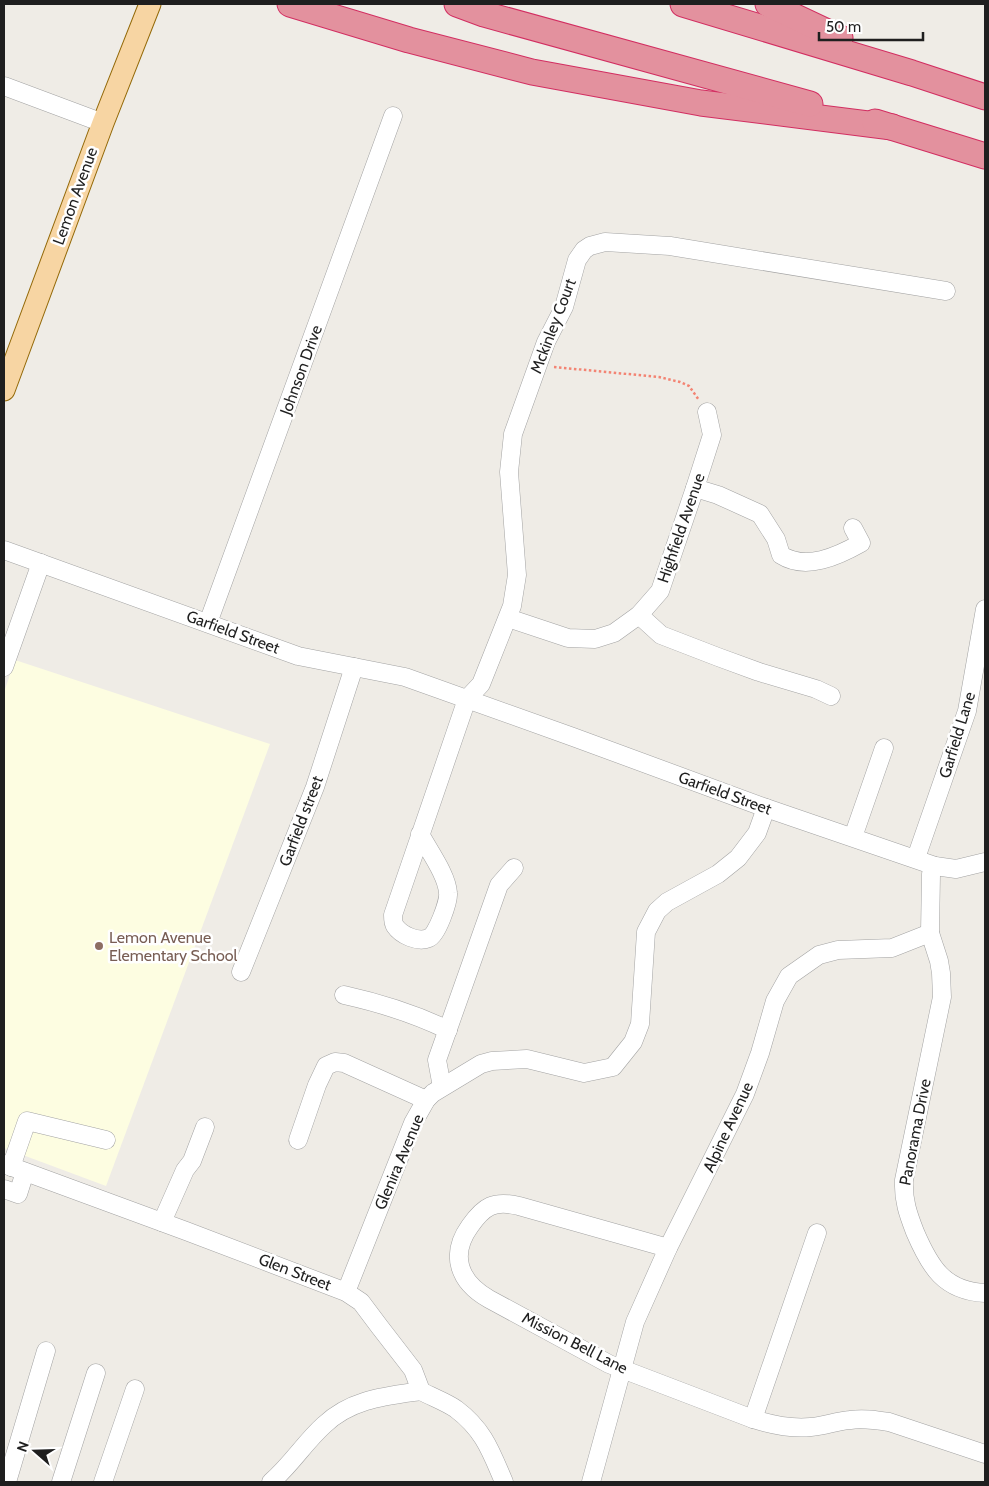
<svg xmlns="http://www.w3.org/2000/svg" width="989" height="1486" font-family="Cabin,sans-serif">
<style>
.education{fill:#fdfde1}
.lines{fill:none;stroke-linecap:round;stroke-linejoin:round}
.minor-casing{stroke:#a3a3a3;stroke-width:19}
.major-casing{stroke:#936908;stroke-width:23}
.highway-casing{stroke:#d22e61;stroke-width:27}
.path{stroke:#f38473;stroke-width:2.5;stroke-dasharray:2.5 2.5;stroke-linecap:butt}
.minor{stroke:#fff;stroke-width:18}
.major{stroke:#f7d5a3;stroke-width:21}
.highway{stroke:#e3919e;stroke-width:25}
.education-dot{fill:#8d6e63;stroke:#fff;stroke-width:2}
.labels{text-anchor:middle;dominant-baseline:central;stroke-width:5;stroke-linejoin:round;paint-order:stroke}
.street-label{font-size:16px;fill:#1f1f1f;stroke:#fff}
.education-label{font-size:16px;fill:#785e54;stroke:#fff;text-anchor:start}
</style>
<rect width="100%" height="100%" fill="#efece6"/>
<!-- education -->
<path class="education" d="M15,660L270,744L106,1186L4,1148V692Z"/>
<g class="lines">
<defs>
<g id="minor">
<path d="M4,86L103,123"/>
<path d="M695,488L718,495L760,514L776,539L781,555C806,571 838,556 861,543L853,528"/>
<path d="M4,550L298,656L405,677L573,737L766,808L935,866L956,869L985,862"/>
<path d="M639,615L661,635L718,657L759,672L816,689L831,696"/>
<path d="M508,618L568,638L595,639L614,633L639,615L660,591L695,488L712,435L707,412"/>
<path d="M208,623L393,116"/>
<path d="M4,667L41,563"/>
<path d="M420,834C429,851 447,875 448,893C449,901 437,935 429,938C418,943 401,935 395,926C393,923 393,919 393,915L467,699L481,684L512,606L517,575L509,472L513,434L546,342L564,307L577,260L584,250L590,246L605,242L670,246L946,291"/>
<path d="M853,837L884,748"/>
<path d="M916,858L967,711L985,609"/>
<path d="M935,866L931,874L930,933L939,961L941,973L942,997L904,1180C903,1200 908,1214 915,1232C930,1267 944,1291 985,1293"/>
<path d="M241,972L315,787L354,667"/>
<path d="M344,995C380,1003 415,1014 448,1030"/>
<path d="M442,1087L437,1060L499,885L514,868"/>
<path d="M298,1140L317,1085L326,1066L335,1062L344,1063L426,1100"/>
<path d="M4,1164L186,1231L346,1292L361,1302L379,1326L413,1370L421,1391C432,1397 446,1402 456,1409C484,1430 491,1452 504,1482"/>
<path d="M11,1167L27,1121L106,1140"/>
<path d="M4,1189L18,1194L25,1172"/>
<path d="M162,1222L185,1170L192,1161L205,1127"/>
<path d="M668,1248L519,1206C494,1200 484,1206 470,1226C449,1255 459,1282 489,1299L609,1364L753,1419C772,1425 791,1429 811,1427C824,1426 837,1421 850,1420C863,1418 876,1420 889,1422L985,1454"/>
<path d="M346,1292L413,1123L426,1100L433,1093L481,1064L492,1061L527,1059L584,1073L613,1067L633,1042L640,1024L646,932L657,911L667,902L718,874L738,858L757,833L766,808"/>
<path d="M753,1419L817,1233"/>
<path d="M7,1482L46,1351"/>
<path d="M61,1482L96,1373"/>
<path d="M103,1482L135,1389"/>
<path d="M271,1482C291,1465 305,1442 324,1425C351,1399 386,1396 421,1391"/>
<path d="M591,1482L635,1322L668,1248L745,1094L760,1053L775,1001L789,976L819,955L838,950L892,948L930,933"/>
</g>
<path id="major" d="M4,390L103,123L150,4"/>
<g id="highway">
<path d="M290,4L409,40L532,72L701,103L892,127"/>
<path d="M457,4L484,14L810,104"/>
<path d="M683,4L912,73L985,97"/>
<path d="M768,4L840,38"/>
<path d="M875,122L985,156"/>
</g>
</defs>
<!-- minor casing -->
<use href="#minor" class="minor-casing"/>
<!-- major casing -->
<use href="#major" class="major-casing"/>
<!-- highway casing -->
<use href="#highway" class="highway-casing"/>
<!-- path -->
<path class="path" d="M554,367L659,377L680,382L689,386L699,400"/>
<!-- minor -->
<use href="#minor" class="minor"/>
<!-- major -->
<use href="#major" class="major"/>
<!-- highway -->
<use href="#highway" class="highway"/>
</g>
<!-- markers -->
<circle class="education-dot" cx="99" cy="946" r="5"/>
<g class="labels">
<!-- street labels -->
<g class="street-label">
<text transform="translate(75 196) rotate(-70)">Lemon Avenue</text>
<text transform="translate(553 326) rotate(-69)">Mckinley Court</text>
<text transform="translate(301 370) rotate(-70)">Johnson Drive</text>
<text transform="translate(681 528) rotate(-71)">Highfield Avenue</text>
<text transform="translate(233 632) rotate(20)">Garfield Street</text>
<text transform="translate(957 735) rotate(-73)">Garfield Lane</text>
<text transform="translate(725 793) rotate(20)">Garfield Street</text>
<text transform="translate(301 821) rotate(-69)">Garfield street</text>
<text transform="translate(728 1127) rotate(-65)">Alpine Avenue</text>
<text transform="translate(915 1132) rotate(-79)">Panorama Drive</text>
<text transform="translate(399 1162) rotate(-67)">Glenira Avenue</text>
<text transform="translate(295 1272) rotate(21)">Glen Street</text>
<text transform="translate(575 1343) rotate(27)">Mission Bell Lane</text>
</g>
<!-- education labels -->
<g class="education-label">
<text x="109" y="937">Lemon Avenue<tspan x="109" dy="18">Elementary School</tspan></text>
</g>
</g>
<!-- border -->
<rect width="989" height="1486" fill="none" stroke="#1f1f1f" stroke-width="10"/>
<!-- north arrow -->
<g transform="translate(35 1451) rotate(290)" stroke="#ffffff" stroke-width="4" paint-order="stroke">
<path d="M0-4L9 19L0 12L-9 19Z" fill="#1f1f1f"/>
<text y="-8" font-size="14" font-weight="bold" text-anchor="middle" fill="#1f1f1f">N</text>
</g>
<!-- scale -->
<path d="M819 32v8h104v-8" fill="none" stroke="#1f1f1f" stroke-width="2.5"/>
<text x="826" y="32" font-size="15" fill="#1f1f1f" stroke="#ffffff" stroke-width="4" paint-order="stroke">50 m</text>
</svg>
